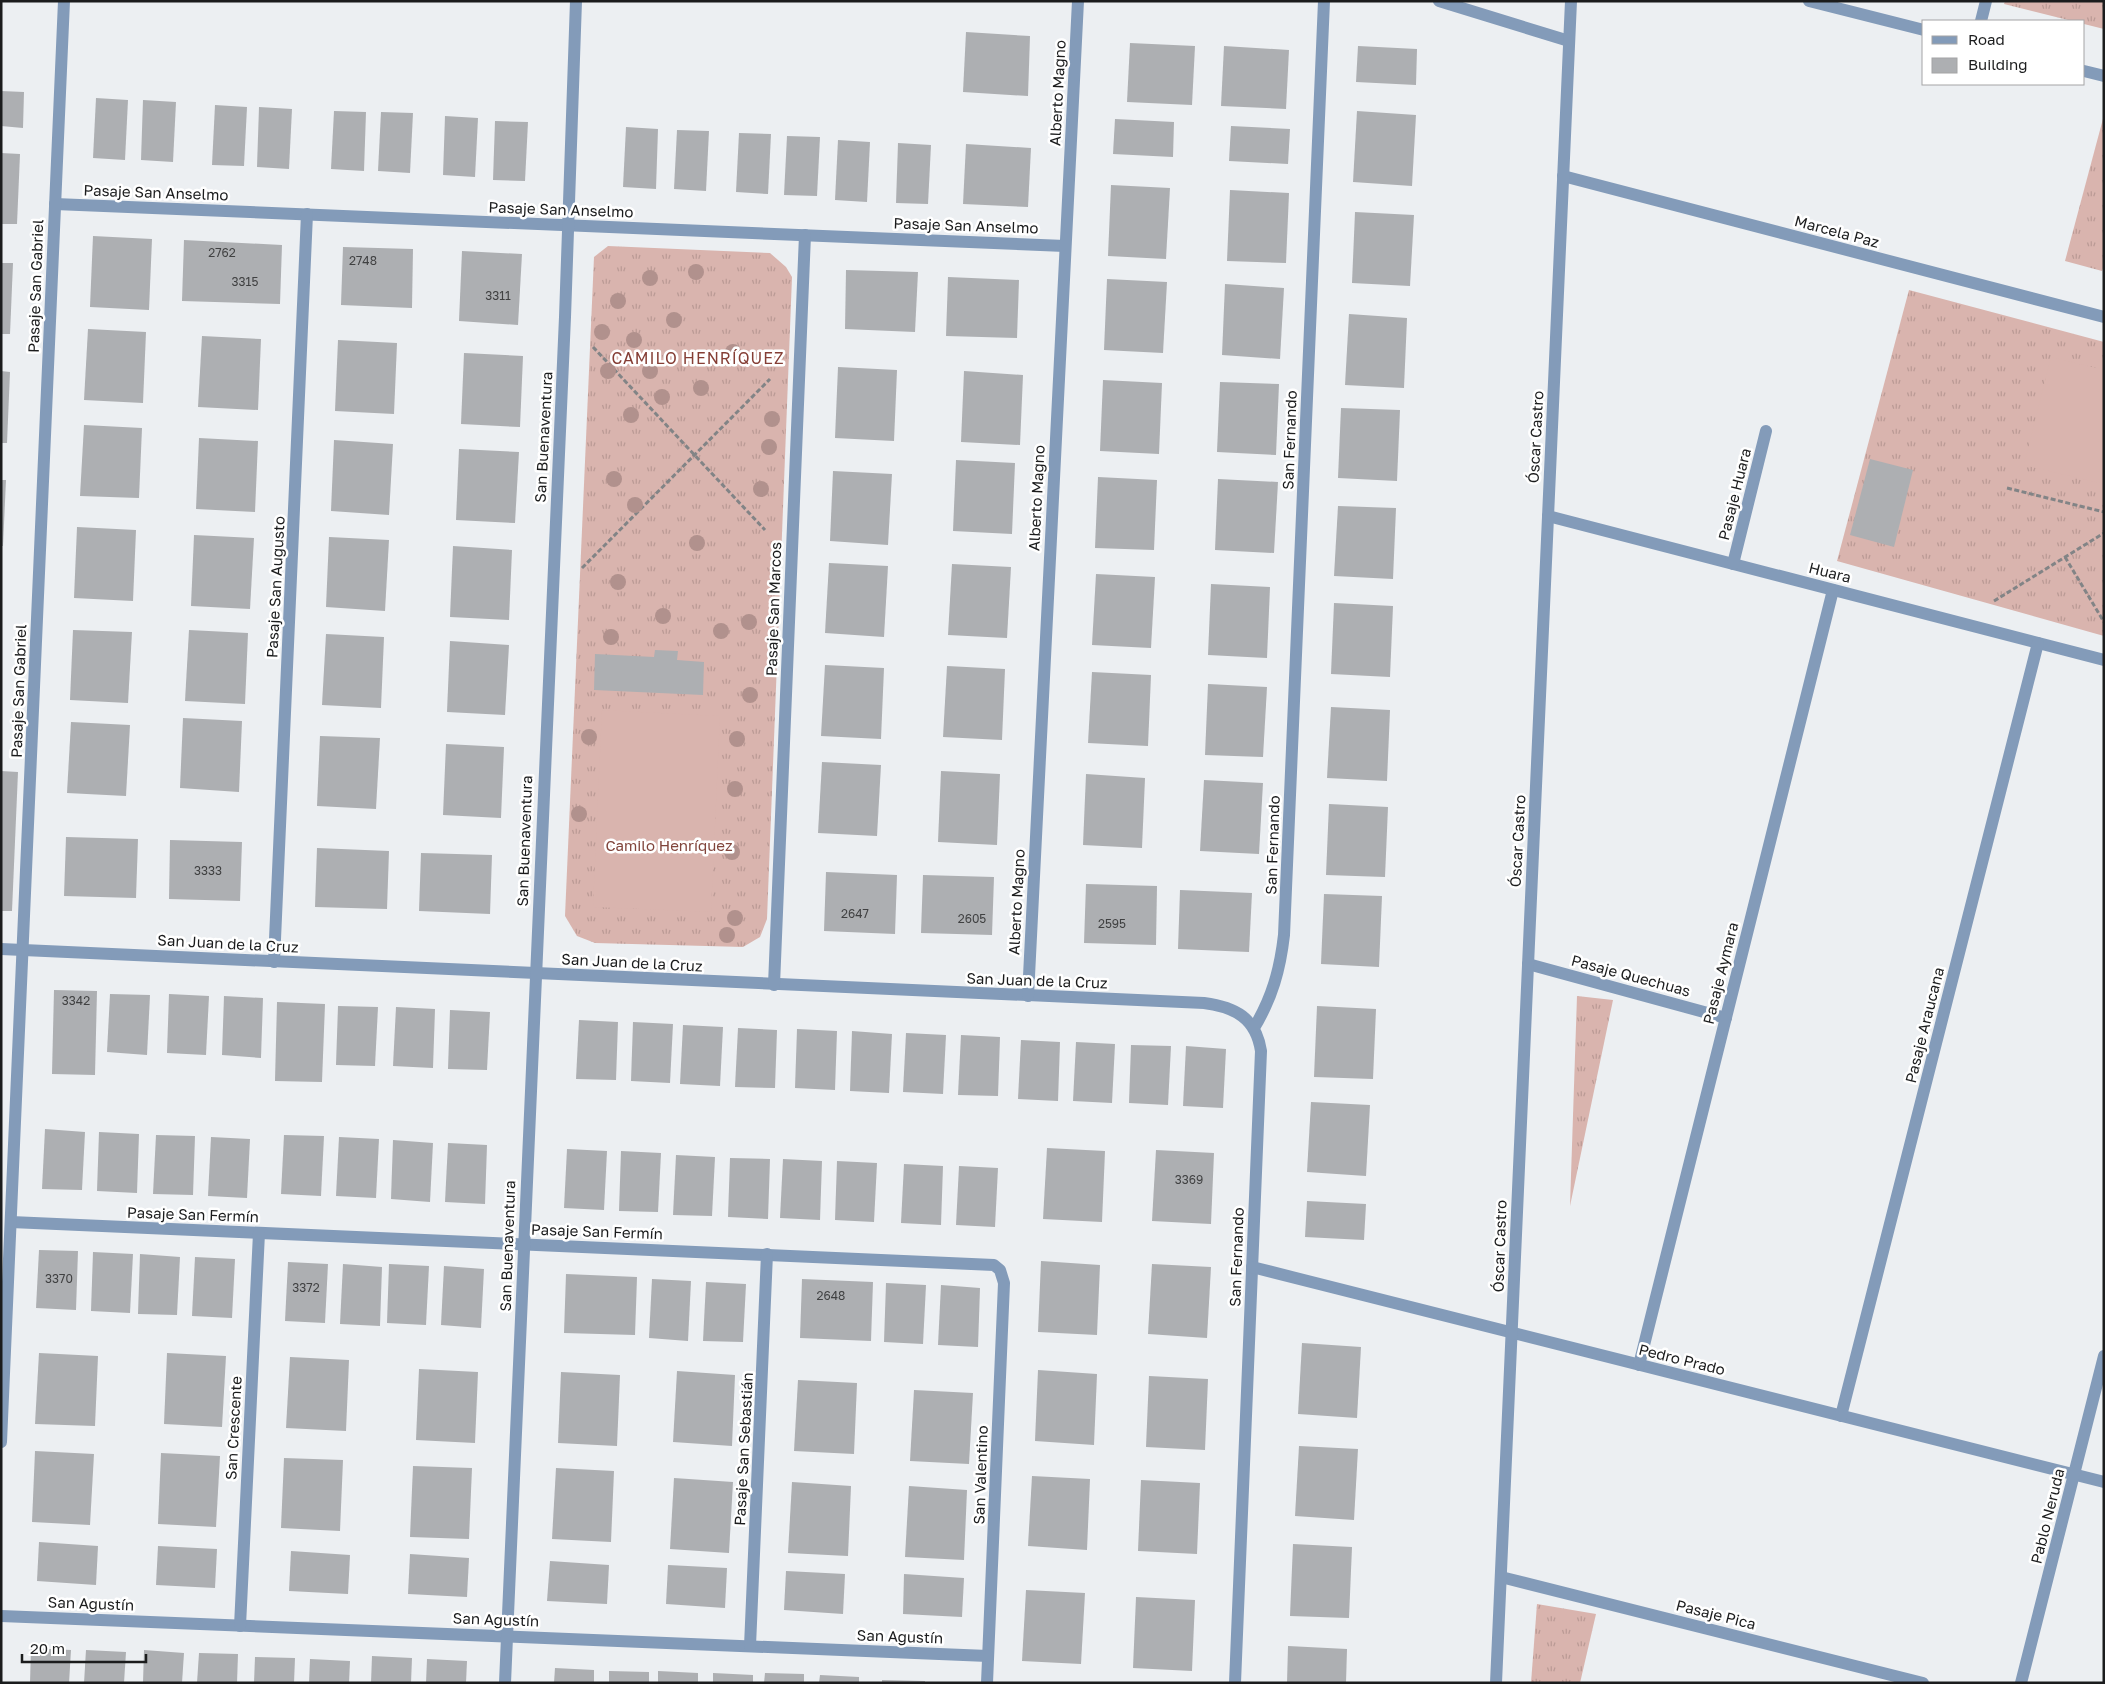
<svg xmlns="http://www.w3.org/2000/svg" width="2105" height="1684" font-family="'Golos Text',sans-serif">
<style>
.grass{fill:url(#grass-tufts)}
.pitch{fill:#d9b4ae}
.building{fill:#adafb2}
.lines{fill:none;stroke-linecap:round;stroke-linejoin:round}
.path{stroke:#828486;stroke-width:3;stroke-dasharray:5 2.5;stroke-linecap:butt}
.minor{stroke:#839bb9;stroke-width:12}
.tree{fill:#b1918d}
.labels{text-anchor:middle;dominant-baseline:central;stroke-width:5;stroke-linejoin:round;paint-order:stroke}
.number-label{font-size:12px;fill:#404142}
.street-label{font-size:15px;fill:#1b1c1d;stroke:#fff}
.park-label{font-size:15px;fill:#80443b;stroke:#fff}
.neighbourhood-label{font-size:16px;letter-spacing:1px;fill:#853e35;stroke:#fff}
</style>
<defs>
<pattern id="grass-tufts" width="24" height="20" patternUnits="userSpaceOnUse" patternTransform="scale(1.25)"><rect width="24" height="20" fill="#d9b4ae"/><path d="M3 7l-1-3M5 7V3M7 7l1-3M15 17l-1-3M17 17v-4M19 17l1-3" fill="none" stroke="#ba9a95"/></pattern>
</defs>
<rect width="100%" height="100%" fill="#eceff2"/>
<!-- grass -->
<g class="grass">
<path d="M2005,1H2104V29L2084,24V21H2072L2004,4Z"/>
<path d="M2104,115V266L2102,271L2065,261Z"/>
<path d="M608,246L770,253L786,267L792,277L767,919L760,937L743,947L595,943L577,936L565,916L594,257Z"/>
<path d="M1909,290L2104,342V636L1837,561Z"/>
<path d="M1577,996L1613,1000L1570,1206Z"/>
<path d="M1537,1604L1596,1614L1580,1683H1531Z"/>
</g>
<!-- pitch -->
<g class="pitch">
<path d="M2051,357L2104,370V484L2024,465Z"/>
<path d="M602,710L720,716L711,912L593,907Z"/>
</g>
<!-- building -->
<g class="building">
<path d="M966,32L1030,36L1028,96L963,92Z"/>
<path d="M1130,43L1195,46L1192,105L1127,102Z"/>
<path d="M1224,46L1289,50L1286,109L1221,106Z"/>
<path d="M1358,46L1417,49L1416,85L1356,82Z"/>
<path d="M1,91L24,92L23,128L1,126Z"/>
<path d="M96,98L128,100L125,160L93,158Z"/>
<path d="M143,100L176,102L173,162L141,160Z"/>
<path d="M215,105L247,107L244,166L212,165Z"/>
<path d="M259,107L292,109L289,169L257,167Z"/>
<path d="M334,111L366,112L364,171L331,169Z"/>
<path d="M1357,111L1416,115L1412,186L1353,182Z"/>
<path d="M381,112L413,113L410,173L378,171Z"/>
<path d="M445,116L478,118L475,177L443,175Z"/>
<path d="M1115,119L1174,122L1173,157L1113,154Z"/>
<path d="M495,121L528,122L525,181L493,180Z"/>
<path d="M1231,126L1290,129L1288,164L1229,161Z"/>
<path d="M626,127L658,129L656,189L623,187Z"/>
<path d="M677,130L709,131L706,191L674,189Z"/>
<path d="M739,133L771,134L768,194L736,192Z"/>
<path d="M787,136L820,137L817,196L784,195Z"/>
<path d="M838,140L870,142L867,202L835,200Z"/>
<path d="M898,143L931,145L928,204L896,203Z"/>
<path d="M966,144L1031,148L1028,207L963,204Z"/>
<path d="M1,153L20,154L17,224H1Z"/>
<path d="M1111,185L1170,188L1166,259L1108,256Z"/>
<path d="M1230,190L1289,193L1286,263L1227,261Z"/>
<path d="M1355,212L1414,215L1410,286L1352,283Z"/>
<path d="M93,236L152,239L149,310L90,307Z"/>
<path d="M184,240L282,245L280,304L182,301Z"/>
<path d="M343,247L413,249L412,308L341,305Z"/>
<path d="M462,251L522,254L518,325L459,321Z"/>
<path d="M1,263H13L10,334H1Z"/>
<path d="M846,270L918,272L915,332L845,329Z"/>
<path d="M948,277L1019,280L1017,338L946,336Z"/>
<path d="M1107,279L1167,282L1163,353L1104,350Z"/>
<path d="M1225,284L1284,288L1280,359L1222,355Z"/>
<path d="M1349,314L1407,318L1404,388L1345,385Z"/>
<path d="M88,329L146,332L143,403L84,400Z"/>
<path d="M202,336L261,339L258,410L198,407Z"/>
<path d="M338,340L397,343L394,414L335,411Z"/>
<path d="M464,353L523,356L520,427L461,424Z"/>
<path d="M838,367L897,370L894,441L835,438Z"/>
<path d="M1,371L10,372L7,443H1Z"/>
<path d="M964,371L1023,375L1020,445L961,442Z"/>
<path d="M1103,380L1162,383L1159,454L1100,451Z"/>
<path d="M1220,382L1279,384L1276,455L1217,452Z"/>
<path d="M1341,408L1400,410L1397,481L1338,478Z"/>
<path d="M84,425L142,428L139,498L80,496Z"/>
<path d="M199,438L258,441L255,512L196,509Z"/>
<path d="M334,440L393,444L389,515L331,511Z"/>
<path d="M459,449L519,452L515,523L456,520Z"/>
<path d="M1870,459L1913,470L1894,547L1850,535Z"/>
<path d="M956,460L1015,463L1012,534L953,531Z"/>
<path d="M833,471L892,474L888,545L830,541Z"/>
<path d="M1098,477L1157,480L1154,550L1095,548Z"/>
<path d="M1218,479L1278,482L1274,553L1215,550Z"/>
<path d="M1,480H6L3,546H1Z"/>
<path d="M1338,506L1396,508L1393,579L1334,576Z"/>
<path d="M77,527L136,530L133,601L74,598Z"/>
<path d="M194,535L254,538L250,609L191,606Z"/>
<path d="M329,537L389,540L385,611L326,607Z"/>
<path d="M453,546L512,550L509,620L450,617Z"/>
<path d="M829,563L888,566L884,637L825,633Z"/>
<path d="M952,564L1011,567L1007,638L948,635Z"/>
<path d="M1096,574L1155,577L1151,648L1092,645Z"/>
<path d="M1211,584L1270,587L1267,658L1208,655Z"/>
<path d="M1334,603L1393,606L1390,677L1331,674Z"/>
<path d="M73,630L132,632L128,703L70,700Z"/>
<path d="M189,630L248,633L245,704L185,701Z"/>
<path d="M326,634L384,637L381,708L322,705Z"/>
<path d="M450,641L509,645L505,715L447,712Z"/>
<path d="M655,650L678,651L677,660L704,662L703,695L594,690L595,654L654,657Z"/>
<path d="M825,665L884,668L881,739L821,736Z"/>
<path d="M947,666L1005,669L1002,740L943,737Z"/>
<path d="M1092,672L1151,675L1148,746L1088,743Z"/>
<path d="M1208,684L1267,687L1263,757L1205,755Z"/>
<path d="M1331,707L1390,710L1387,781L1327,778Z"/>
<path d="M183,718L242,721L239,792L180,788Z"/>
<path d="M71,722L130,725L126,796L67,793Z"/>
<path d="M320,736L380,738L376,809L317,806Z"/>
<path d="M446,744L504,747L501,818L443,815Z"/>
<path d="M822,762L881,765L877,836L818,833Z"/>
<path d="M1,771L18,772L12,911H1Z"/>
<path d="M941,771L1000,774L997,845L938,842Z"/>
<path d="M1086,774L1145,778L1142,848L1083,845Z"/>
<path d="M1204,780L1263,783L1259,854L1200,851Z"/>
<path d="M1329,804L1388,807L1385,877L1326,875Z"/>
<path d="M66,837L138,839L136,898L64,896Z"/>
<path d="M170,840L242,842L240,901L169,899Z"/>
<path d="M317,848L389,851L387,909L315,907Z"/>
<path d="M421,853L492,855L490,914L419,911Z"/>
<path d="M826,872L897,875L895,934L824,931Z"/>
<path d="M923,875L994,877L992,935L921,933Z"/>
<path d="M1086,884L1157,886L1156,945L1084,943Z"/>
<path d="M1180,890L1252,893L1249,952L1178,949Z"/>
<path d="M1324,894L1382,896L1379,967L1321,964Z"/>
<path d="M54,990L97,991L95,1075L52,1074Z"/>
<path d="M110,994L150,995L147,1055L107,1052Z"/>
<path d="M169,994L209,996L206,1055L167,1053Z"/>
<path d="M224,996L263,998L261,1058L222,1055Z"/>
<path d="M277,1002L325,1004L322,1082L275,1081Z"/>
<path d="M338,1006L378,1007L375,1066L336,1065Z"/>
<path d="M1317,1006L1376,1009L1373,1079L1314,1077Z"/>
<path d="M396,1007L435,1009L433,1068L393,1066Z"/>
<path d="M450,1010L490,1012L487,1070L448,1069Z"/>
<path d="M579,1020L618,1022L616,1080L576,1079Z"/>
<path d="M633,1022L673,1024L670,1083L631,1081Z"/>
<path d="M683,1025L723,1027L720,1086L680,1084Z"/>
<path d="M738,1028L777,1030L775,1088L735,1087Z"/>
<path d="M797,1029L837,1031L835,1090L795,1088Z"/>
<path d="M852,1031L892,1034L889,1093L850,1091Z"/>
<path d="M906,1033L946,1035L943,1094L903,1092Z"/>
<path d="M961,1035L1000,1037L998,1096L958,1095Z"/>
<path d="M1021,1040L1060,1042L1058,1101L1018,1099Z"/>
<path d="M1076,1042L1115,1044L1112,1103L1073,1101Z"/>
<path d="M1131,1045L1171,1046L1168,1105L1129,1103Z"/>
<path d="M1186,1046L1226,1049L1223,1108L1183,1106Z"/>
<path d="M1311,1102L1370,1105L1366,1176L1307,1172Z"/>
<path d="M45,1129L85,1132L82,1190L42,1189Z"/>
<path d="M99,1132L139,1134L137,1193L97,1191Z"/>
<path d="M156,1135L195,1136L193,1195L153,1194Z"/>
<path d="M284,1135L324,1136L321,1196L281,1194Z"/>
<path d="M211,1137L250,1139L247,1198L208,1196Z"/>
<path d="M339,1137L379,1139L376,1198L336,1196Z"/>
<path d="M393,1140L433,1143L430,1202L391,1199Z"/>
<path d="M448,1143L487,1145L485,1204L445,1202Z"/>
<path d="M1047,1148L1105,1151L1102,1222L1043,1219Z"/>
<path d="M567,1149L607,1151L604,1210L564,1208Z"/>
<path d="M1156,1150L1214,1153L1211,1224L1152,1221Z"/>
<path d="M621,1151L661,1153L658,1212L619,1211Z"/>
<path d="M676,1155L715,1157L712,1216L673,1215Z"/>
<path d="M730,1158L770,1159L768,1219L728,1217Z"/>
<path d="M783,1159L822,1161L820,1220L780,1218Z"/>
<path d="M837,1161L877,1163L874,1222L835,1220Z"/>
<path d="M904,1164L943,1166L941,1225L901,1223Z"/>
<path d="M959,1166L998,1168L995,1227L956,1225Z"/>
<path d="M1307,1201L1366,1204L1364,1240L1305,1237Z"/>
<path d="M39,1250L78,1251L76,1310L36,1308Z"/>
<path d="M93,1252L133,1254L130,1313L91,1311Z"/>
<path d="M140,1254L180,1257L177,1315L138,1314Z"/>
<path d="M195,1257L235,1259L232,1318L192,1316Z"/>
<path d="M1041,1261L1100,1265L1097,1335L1038,1332Z"/>
<path d="M288,1262L328,1264L325,1323L285,1321Z"/>
<path d="M343,1264L382,1267L380,1326L340,1324Z"/>
<path d="M389,1264L429,1266L426,1325L387,1323Z"/>
<path d="M1152,1264L1211,1267L1207,1338L1148,1334Z"/>
<path d="M444,1266L484,1269L481,1328L441,1325Z"/>
<path d="M566,1274L637,1277L635,1335L564,1333Z"/>
<path d="M652,1279L691,1281L688,1341L649,1338Z"/>
<path d="M802,1279L873,1282L871,1341L800,1338Z"/>
<path d="M706,1282L746,1284L743,1342L703,1341Z"/>
<path d="M886,1283L926,1285L923,1344L884,1342Z"/>
<path d="M941,1285L980,1288L978,1347L938,1345Z"/>
<path d="M1302,1343L1361,1347L1357,1418L1298,1414Z"/>
<path d="M39,1353L98,1356L95,1426L35,1424Z"/>
<path d="M167,1353L226,1356L222,1427L164,1424Z"/>
<path d="M290,1357L349,1360L346,1431L286,1428Z"/>
<path d="M419,1369L478,1372L475,1443L416,1440Z"/>
<path d="M1038,1370L1097,1374L1094,1445L1035,1441Z"/>
<path d="M677,1371L735,1375L732,1446L673,1442Z"/>
<path d="M561,1372L620,1375L617,1446L558,1443Z"/>
<path d="M1149,1376L1208,1379L1205,1450L1146,1447Z"/>
<path d="M798,1380L857,1383L854,1454L794,1451Z"/>
<path d="M914,1390L973,1393L969,1464L910,1461Z"/>
<path d="M1299,1446L1358,1449L1354,1520L1295,1516Z"/>
<path d="M35,1451L94,1454L90,1525L32,1522Z"/>
<path d="M161,1453L220,1456L216,1527L158,1524Z"/>
<path d="M284,1458L343,1460L340,1531L281,1528Z"/>
<path d="M413,1466L472,1468L469,1539L410,1537Z"/>
<path d="M556,1468L614,1471L611,1542L552,1539Z"/>
<path d="M1032,1476L1090,1479L1087,1550L1028,1546Z"/>
<path d="M674,1478L733,1482L729,1553L670,1549Z"/>
<path d="M1141,1480L1200,1483L1197,1554L1138,1551Z"/>
<path d="M792,1482L851,1486L848,1556L788,1553Z"/>
<path d="M909,1486L967,1490L964,1560L905,1557Z"/>
<path d="M39,1542L98,1546L96,1585L37,1581Z"/>
<path d="M1293,1544L1352,1547L1349,1618L1290,1616Z"/>
<path d="M158,1546L217,1549L215,1588L156,1585Z"/>
<path d="M291,1551L350,1555L348,1594L289,1591Z"/>
<path d="M410,1554L469,1558L467,1597L408,1594Z"/>
<path d="M550,1561L609,1565L607,1604L547,1601Z"/>
<path d="M668,1565L727,1568L725,1608L666,1604Z"/>
<path d="M786,1571L845,1574L843,1614L784,1610Z"/>
<path d="M904,1574L964,1578L962,1617L903,1614Z"/>
<path d="M1026,1590L1085,1593L1081,1664L1022,1661Z"/>
<path d="M1136,1597L1195,1600L1192,1671L1133,1668Z"/>
<path d="M1288,1646L1347,1649L1346,1683H1287Z"/>
<path d="M31,1648L71,1650L69,1683H30Z"/>
<path d="M86,1650L126,1652L124,1683H84Z"/>
<path d="M144,1650L184,1653L182,1683H143Z"/>
<path d="M199,1653L238,1654L237,1683H197Z"/>
<path d="M372,1656L412,1658L411,1683H371Z"/>
<path d="M255,1657L295,1658L294,1683H254Z"/>
<path d="M310,1659L350,1661L349,1683H309Z"/>
<path d="M427,1659L467,1661L466,1683H426Z"/>
<path d="M555,1668L594,1670V1683H554Z"/>
<path d="M609,1671L649,1672V1683H609Z"/>
<path d="M658,1671L698,1673V1683H658Z"/>
<path d="M713,1673L753,1675V1683H713Z"/>
<path d="M765,1673L804,1674V1683H764Z"/>
<path d="M820,1675L859,1677V1683H819Z"/>
<path d="M882,1680L925,1681V1683H882Z"/>
</g>
<g class="lines">
<!-- path -->
<g class="path">
<path d="M593,347L765,530"/>
<path d="M2007,488L2104,512"/>
<path d="M2065,557L2104,622"/>
<path d="M582,568L770,379"/>
<path d="M1994,601L2104,533"/>
</g>
<!-- minor -->
<g class="minor">
<path d="M1439,1L1569,41"/>
<path d="M1809,1L1924,30"/>
<path d="M1981,21L1986,1"/>
<path d="M2084,71L2104,76"/>
<path d="M1563,176L2104,317"/>
<path d="M55,204L1065,246"/>
<path d="M1548,516L2104,660"/>
<path d="M1733,564L1766,431"/>
<path d="M1,949L1204,1003C1235,1007 1256,1018 1261,1051L1235,1683"/>
<path d="M274,962L307,214"/>
<path d="M1528,964L1726,1018"/>
<path d="M774,985L805,235"/>
<path d="M1028,996L1078,1"/>
<path d="M1254,1028C1272,998 1280,970 1284,935L1324,1"/>
<path d="M11,1222L994,1265L1000,1270L1004,1283L987,1683"/>
<path d="M1252,1267L2104,1482"/>
<path d="M1639,1365L1833,590"/>
<path d="M1841,1416L2038,643"/>
<path d="M1,1442L64,1"/>
<path d="M1501,1577L1923,1683"/>
<path d="M1,1616L988,1656"/>
<path d="M240,1626L259,1233"/>
<path d="M750,1646L767,1254"/>
<path d="M505,1683L565,317L576,1"/>
<path d="M1496,1683L1571,1"/>
<path d="M2021,1683L2104,1356"/>
</g>
</g>
<!-- trees -->
<g class="tree">
<circle cx="696" cy="272" r="8"/>
<circle cx="650" cy="278" r="8"/>
<circle cx="618" cy="301" r="8"/>
<circle cx="674" cy="320" r="8"/>
<circle cx="602" cy="332" r="8"/>
<circle cx="634" cy="340" r="8"/>
<circle cx="733" cy="352" r="8"/>
<circle cx="608" cy="371" r="8"/>
<circle cx="650" cy="371" r="8"/>
<circle cx="701" cy="388" r="8"/>
<circle cx="662" cy="397" r="8"/>
<circle cx="631" cy="415" r="8"/>
<circle cx="772" cy="419" r="8"/>
<circle cx="769" cy="447" r="8"/>
<circle cx="614" cy="479" r="8"/>
<circle cx="761" cy="489" r="8"/>
<circle cx="635" cy="505" r="8"/>
<circle cx="697" cy="543" r="8"/>
<circle cx="618" cy="582" r="8"/>
<circle cx="663" cy="616" r="8"/>
<circle cx="749" cy="622" r="8"/>
<circle cx="721" cy="631" r="8"/>
<circle cx="611" cy="637" r="8"/>
<circle cx="750" cy="695" r="8"/>
<circle cx="589" cy="737" r="8"/>
<circle cx="737" cy="739" r="8"/>
<circle cx="735" cy="789" r="8"/>
<circle cx="579" cy="814" r="8"/>
<circle cx="732" cy="852" r="8"/>
<circle cx="735" cy="918" r="8"/>
<circle cx="727" cy="935" r="8"/>
</g>
<g class="labels">
<!-- number labels -->
<g class="number-label">
<text x="222" y="252">2762</text>
<text x="363" y="260">2748</text>
<text x="245" y="281">3315</text>
<text x="498" y="295">3311</text>
<text x="208" y="870">3333</text>
<text x="855" y="913">2647</text>
<text x="972" y="918">2605</text>
<text x="1112" y="923">2595</text>
<text x="76" y="1000">3342</text>
<text x="1189" y="1179">3369</text>
<text x="59" y="1278">3370</text>
<text x="306" y="1287">3372</text>
<text x="831" y="1295">2648</text>
</g>
<!-- street labels -->
<g class="street-label">
<text transform="translate(1057 93) rotate(-87)">Alberto Magno</text>
<text transform="translate(156 192) rotate(2)">Pasaje San Anselmo</text>
<text transform="translate(561 209) rotate(2)">Pasaje San Anselmo</text>
<text transform="translate(966 225) rotate(2)">Pasaje San Anselmo</text>
<text transform="translate(1837 231) rotate(15)">Marcela Paz</text>
<text transform="translate(35 286) rotate(-88)">Pasaje San Gabriel</text>
<text transform="translate(543 437) rotate(-87)">San Buenaventura</text>
<text transform="translate(1535 437) rotate(-87)">Óscar Castro</text>
<text transform="translate(1289 440) rotate(-88)">San Fernando</text>
<text transform="translate(1734 494) rotate(-76)">Pasaje Huara</text>
<text transform="translate(1036 498) rotate(-87)">Alberto Magno</text>
<text transform="translate(1830 572) rotate(14)">Huara</text>
<text transform="translate(275 587) rotate(-87)">Pasaje San Augusto</text>
<text transform="translate(773 609) rotate(-88)">Pasaje San Marcos</text>
<text transform="translate(18 691) rotate(-88)">Pasaje San Gabriel</text>
<text transform="translate(524 841) rotate(-88)">San Buenaventura</text>
<text transform="translate(1517 841) rotate(-87)">Óscar Castro</text>
<text transform="translate(1272 845) rotate(-88)">San Fernando</text>
<text transform="translate(1016 902) rotate(-87)">Alberto Magno</text>
<text transform="translate(228 943) rotate(3)">San Juan de la Cruz</text>
<text transform="translate(632 962) rotate(3)">San Juan de la Cruz</text>
<text transform="translate(1720 973) rotate(-76)">Pasaje Aymara</text>
<text transform="translate(1631 975) rotate(15)">Pasaje Quechuas</text>
<text transform="translate(1037 980) rotate(2)">San Juan de la Cruz</text>
<text transform="translate(1924 1025) rotate(-76)">Pasaje Araucana</text>
<text transform="translate(193 1214) rotate(2)">Pasaje San Fermín</text>
<text transform="translate(597 1231) rotate(2)">Pasaje San Fermín</text>
<text transform="translate(507 1246) rotate(-88)">San Buenaventura</text>
<text transform="translate(1499 1246) rotate(-88)">Óscar Castro</text>
<text transform="translate(1236 1257) rotate(-88)">San Fernando</text>
<text transform="translate(1682 1359) rotate(14)">Pedro Prado</text>
<text transform="translate(233 1428) rotate(-87)">San Crescente</text>
<text transform="translate(743 1449) rotate(-87)">Pasaje San Sebastián</text>
<text transform="translate(980 1475) rotate(-88)">San Valentino</text>
<text transform="translate(2047 1516) rotate(-76)">Pablo Neruda</text>
<text transform="translate(91 1603) rotate(2)">San Agustín</text>
<text transform="translate(1716 1614) rotate(14)">Pasaje Pica</text>
<text transform="translate(496 1619) rotate(2)">San Agustín</text>
<text transform="translate(900 1636) rotate(2)">San Agustín</text>
</g>
<!-- park labels -->
<g class="park-label">
<text x="669" y="845">Camilo Henríquez</text>
</g>
<!-- neighbourhood labels -->
<g class="neighbourhood-label">
<text x="698" y="358">CAMILO HENRÍQUEZ</text>
</g>
</g>
<!-- border -->
<rect width="2105" height="1684" fill="none" stroke="#1b1c1d" stroke-width="5"/>
<!-- legend -->
<rect x="1922" y="20" width="162" height="65" fill="#ffffff" stroke="#a4a4a5"/>
<rect x="1932" y="36" width="25" height="8" fill="#839bb9" stroke="#a4a4a5"/>
<text x="1968" y="45" font-size="15" fill="#1b1c1d">Road</text>
<rect x="1932" y="58" width="25" height="15" fill="#adafb2" stroke="#a4a4a5"/>
<text x="1968" y="70" font-size="15" fill="#1b1c1d">Building</text>
<!-- scale -->
<path d="M22 1654v8h124v-8" fill="none" stroke="#1b1c1d" stroke-width="2.5"/>
<text x="30" y="1654" font-size="15" fill="#1b1c1d" stroke="#ffffff" stroke-width="4" paint-order="stroke">20 m</text>
</svg>
